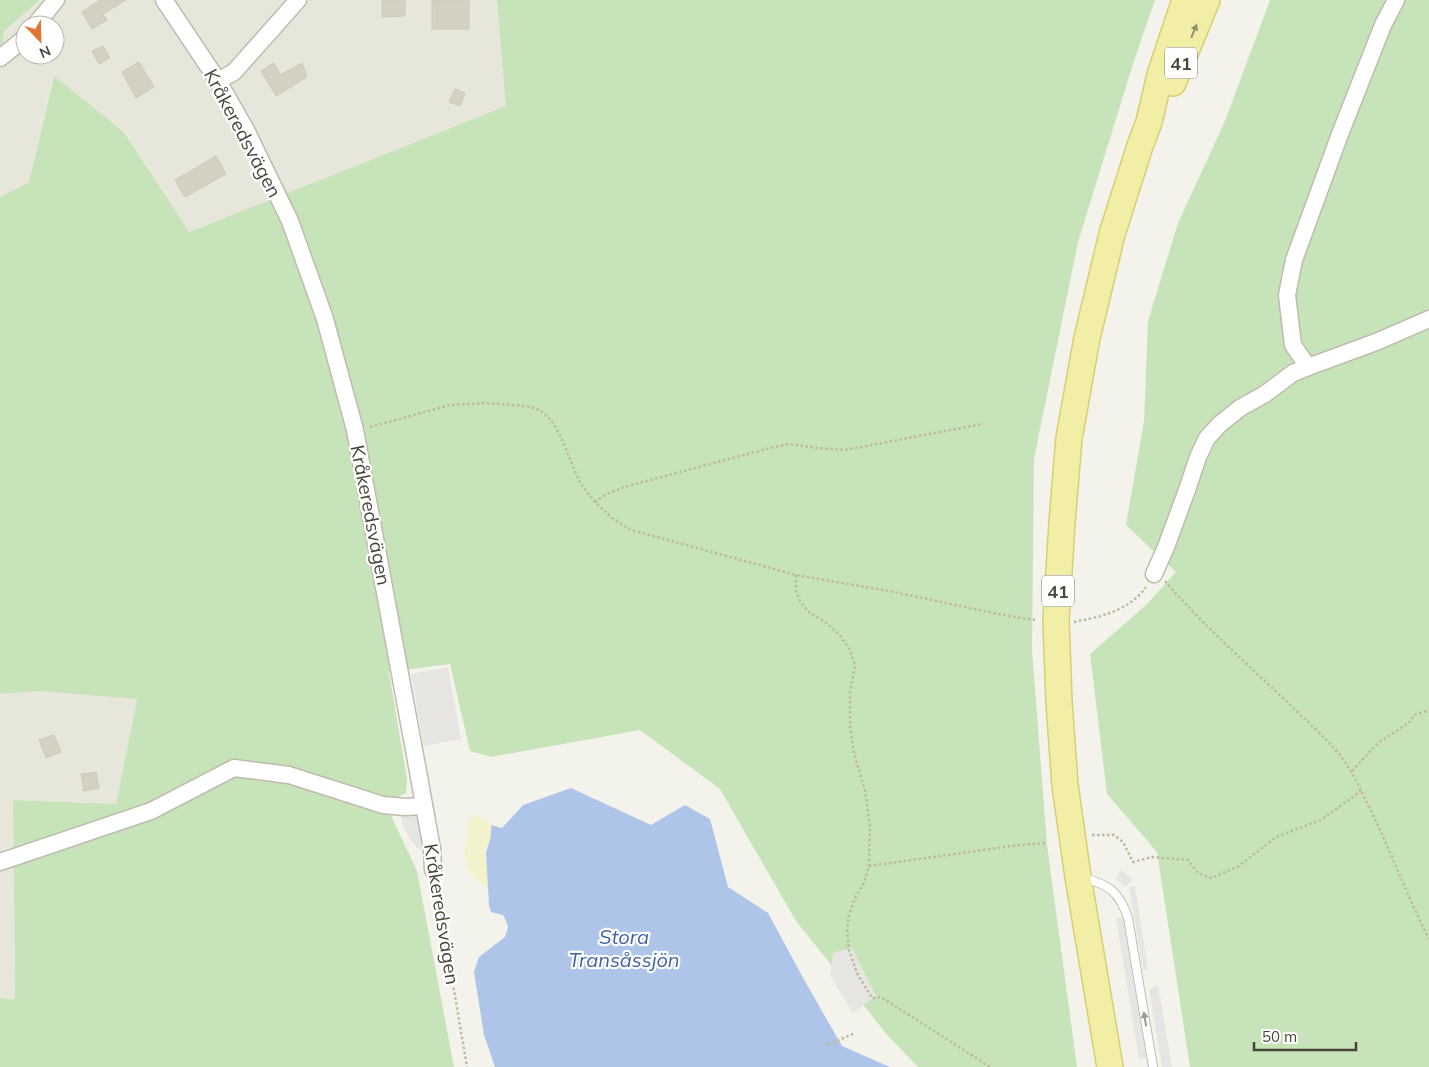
<svg xmlns="http://www.w3.org/2000/svg" width="1429" height="1067" font-family="Mulish,sans-serif">
<style>
.residential{fill:#e7e6da;fill-rule:evenodd}
.green{fill:#c7e3b9}
.sand{fill:#f2f3cc}
.parking{fill:#e6e5e2}
.water{fill:#afc4e9}
.building{fill:#d4d1c2;stroke:#cecab6}
.lines{fill:none;stroke-linecap:round;stroke-linejoin:round}
.service-casing{stroke:#bebcae;stroke-width:10}
.minor-casing{stroke:#bebcae;stroke-width:19}
.primary-casing{stroke:#d7cf76;stroke-width:28}
.path{stroke:#bebaa1;stroke-width:2.5;stroke-dasharray:2.5 2.5;stroke-linecap:butt}
.service{stroke:#fff;stroke-width:8}
.minor{stroke:#fff;stroke-width:16}
.primary{stroke:#f3eea5;stroke-width:25}
.oneway{fill:#94916a}
.oneway2{fill:#9a9993}
.labels{text-anchor:middle;dominant-baseline:central;stroke-width:4.5;stroke-linejoin:round;paint-order:stroke}
.shield{fill:#fff;stroke:#7e7d75;stroke-width:1}
.shield-label{font-size:18px;font-weight:bold;fill:#47453a}
.street-label{font-size:19px;fill:#47453a;stroke:#fff}
.water-label{font-size:20px;font-style:italic;fill:#3e64a7;stroke:#fff}
</style>
<rect width="100%" height="100%" fill="#f4f3eb"/>
<!-- residential -->
<g class="residential">
<path d="M40,0H497L507,106L188,232L125,132L53,77L29,182L0,197V70L4,31ZM25,25H55V55H25Z"/>
<path d="M40,691L137,698L116,804L13,800L15,999L0,998V694Z"/>
</g>
<!-- green -->
<g class="green">
<path d="M0,0H40L4,31L0,70Z"/>
<path d="M497,0H1155L1133,64L1078,242L1034,459L1032,650L1047,845L1077,1067H918L889,1037L796,921L720,789L640,730L491,757L470,751L450,664L389,672L407,779L406,793L395,799L392,818L417,871L454,1067H0V998L15,999L13,800L116,804L137,699L40,691L0,694V197L29,182L54,76L124,132L189,232L506,106Z"/>
<path d="M1270,0H1429V1067H1190L1157,852L1107,794L1090,654L1145,606L1176,572L1126,525L1144,421L1148,321L1178,223L1225,121Z"/>
</g>
<!-- sand -->
<path class="sand" d="M475,813L491,825V836L486,853L488,889C476,880 463,867 465,850C466,845 468,840 468,835C470,824 467,822 475,813Z"/>
<!-- parking -->
<g class="parking">
<path d="M448,667L461,739L424,746L411,674Z"/>
<path d="M400,814L418,815L425,850L417,848L410,839L403,826Z"/>
<path d="M1121,870L1133,879L1126,887L1115,879Z"/>
<path d="M1135,886L1148,969L1143,970L1129,887Z"/>
<path d="M1123,917L1146,1058L1139,1059L1116,918Z"/>
<path d="M852,948L876,996L853,1013L830,975L833,953Z"/>
<path d="M1156,985L1159,990L1172,1067H1162L1149,990Z"/>
</g>
<!-- water -->
<path class="water" d="M571,788L651,825L685,805L710,819L728,887L768,913L802,976L842,1046L890,1067H495L484,1035L474,972L479,957L505,937L508,927L506,921L503,915L491,912L489,905L486,853L491,836V825L502,828L523,805Z"/>
<!-- building -->
<g class="building">
<path d="M100,0H126L103,14L107,20L92,29L82,12Z"/>
<path d="M382,0H405V16L382,17Z"/>
<rect x="432" y="0" width="37" height="29"/>
<path d="M103,46L110,58L99,64L92,51Z"/>
<path d="M139,62L154,87L136,98L122,72Z"/>
<path d="M274,63L280,75L302,63L307,77L276,96L261,71Z"/>
<path d="M455,89L465,93L460,106L449,102Z"/>
<path d="M216,156L226,174L185,197L175,180Z"/>
<path d="M54,735L61,752L46,758L39,740Z"/>
<path d="M96,772L99,788L84,791L81,774Z"/>
</g>
<g class="lines">
<defs>
<path id="service" d="M1083,878C1109,884 1120,893 1128,918L1153,1067"/>
<g id="minor">
<path d="M164,0L218,81L246,130L290,221L325,319L355,430L417,766L432,849L433,870"/>
<path d="M35,25L56,0"/>
<path d="M0,58L20,42L25,37"/>
<path d="M218,81L234,72L298,0"/>
<path d="M1308,367L1376,342L1429,319"/>
<path d="M1154,574L1166,547L1187,490L1198,457L1207,438L1220,424L1240,408L1265,394L1293,373L1308,367L1293,345L1287,295L1294,260L1340,134L1383,25L1396,0"/>
<path d="M0,862L151,811L234,768L289,775L383,805L405,807L424,806"/>
</g>
<g id="primary">
<path d="M1173,83L1207,0"/>
<path d="M1110,1067L1078,877L1065,785L1059,702L1056,620L1062,523L1069,438L1087,338L1112,234L1140,146L1149,122L1160,75L1185,0"/>
</g>
</defs>
<!-- service casing -->
<use href="#service" class="service-casing"/>
<!-- minor casing -->
<use href="#minor" class="minor-casing"/>
<!-- primary casing -->
<use href="#primary" class="primary-casing"/>
<!-- path -->
<g class="path">
<path d="M370,427L450,405L486,403L526,406L534,408L541,411L551,420L559,433L580,483L595,502L612,518L631,530L796,575L889,591L1008,616L1037,620"/>
<path d="M595,502L605,495L624,487L770,448L788,444L818,448L845,450L982,424"/>
<path d="M796,575V591L801,603L810,613L825,622L839,634L850,650L855,665L850,693V726L854,753L865,791L870,827L869,866L864,883L855,898L849,915L847,929L849,950L857,973L872,998L881,997L990,1067"/>
<path d="M1165,581C1202,624 1245,662 1286,701C1305,720 1326,737 1342,758C1352,771 1359,786 1366,801C1389,846 1406,894 1429,939"/>
<path d="M1074,622C1101,617 1130,610 1146,587"/>
<path d="M1352,771L1378,743L1410,722L1414,715L1429,710"/>
<path d="M1092,835H1114L1123,842L1133,862L1152,857L1188,860L1198,873L1211,878L1239,866L1276,837L1321,820L1361,791"/>
<path d="M869,866L1019,845L1045,843"/>
<path d="M436,884L467,1067"/>
<path d="M828,1045L853,1034"/>
</g>
<!-- service -->
<use href="#service" class="service"/>
<!-- minor -->
<use href="#minor" class="minor"/>
<!-- primary -->
<use href="#primary" class="primary"/>
</g>
<!-- one-way arrows -->
<defs><path id="oneway-solid" d="M-6-.8H1V-3.2L6.5 0L1 3.2V.8H-6Z" transform="scale(1.25)"/></defs>
<use class="oneway" href="#oneway-solid" transform="translate(1194 31) rotate(-68)"/>
<use class="oneway2" href="#oneway-solid" transform="translate(1145 1019) rotate(-99)"/>
<g class="labels">
<!-- shield labels -->
<g class="shield">
<rect x="1165" y="47.5" width="32" height="31" rx="4"/>
<rect x="1042" y="575.5" width="32" height="31" rx="4"/>
</g>
<g class="shield-label">
<text x="1181" y="63">41</text>
<text x="1058" y="591">41</text>
</g>
<!-- street labels -->
<g class="street-label">
<text transform="translate(243 133) rotate(62)">Kråkeredsvägen</text>
<text transform="translate(371 515) rotate(79)">Kråkeredsvägen</text>
<text transform="translate(442 914) rotate(81)">Kråkeredsvägen</text>
</g>
<!-- water labels -->
<g class="water-label">
<text x="624" y="936">Stora<tspan x="624" dy="23">Transåssjön</tspan></text>
</g>
</g>
<!-- north arrow -->
<g transform="translate(40 40) rotate(157)"><circle r="24" fill="#ffffff" stroke="#b5b5b0"/>
<path d="M0-4L9 19L0 12L-9 19Z" fill="#e17534"/>
<text y="-8" font-size="14" font-weight="bold" text-anchor="middle" fill="#47453a">N</text>
</g>
<!-- scale -->
<path d="M1254 1042v8h102v-8" fill="none" stroke="#47453a" stroke-width="2.5"/>
<text x="1262" y="1042" font-size="15" fill="#47453a" stroke="#ffffff" stroke-width="4" paint-order="stroke">50 m</text>
</svg>
